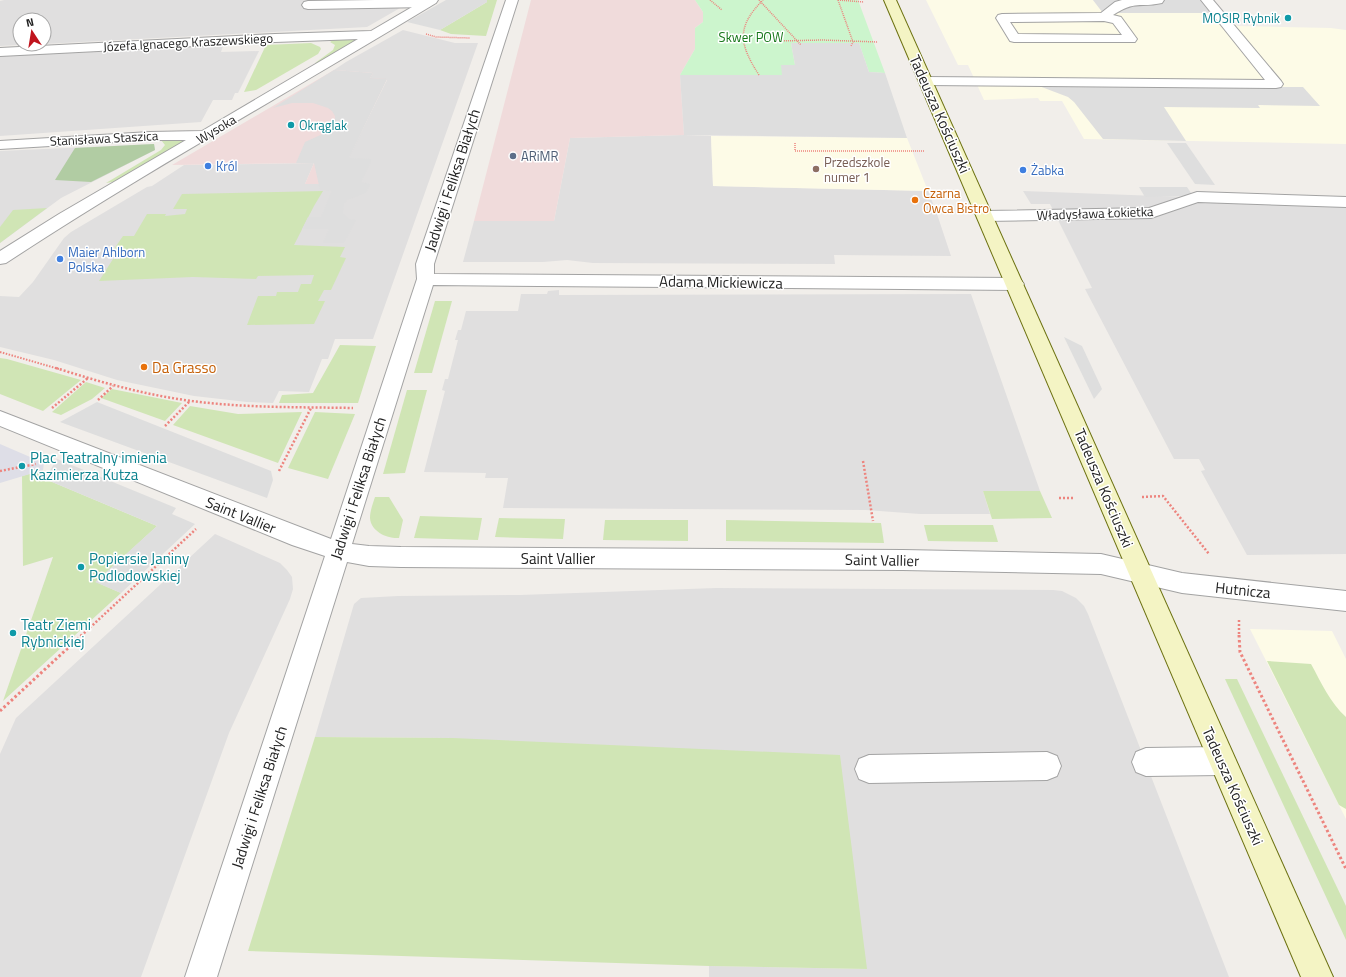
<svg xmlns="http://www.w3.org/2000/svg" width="1346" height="977" font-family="'Titillium Web',sans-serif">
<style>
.residential{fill:#e0dfdf}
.commercial{fill:#f0dbdb}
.education{fill:#fdfbe7}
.grass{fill:#d0e5b5}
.forest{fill:#b1cca3}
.park{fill:#ccf5cd}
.parking{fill:#dedede}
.plaza{fill:#dedee7}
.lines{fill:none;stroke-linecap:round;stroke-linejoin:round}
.lane-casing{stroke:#a3a3a3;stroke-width:2}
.street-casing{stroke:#a3a3a3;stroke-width:2}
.secondary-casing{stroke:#6c7110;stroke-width:2}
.path-far3{stroke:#ed847e;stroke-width:1.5;stroke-dasharray:1 1;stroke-linecap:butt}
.path-far2{stroke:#ed847e;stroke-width:2;stroke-dasharray:1.5 1.5;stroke-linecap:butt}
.path-far1{stroke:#ed847e;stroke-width:2.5;stroke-dasharray:2 2;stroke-linecap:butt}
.path{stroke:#ed847e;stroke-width:3;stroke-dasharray:2.5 2.5;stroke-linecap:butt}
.lane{fill:#fff;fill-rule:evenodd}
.street{fill:#fff;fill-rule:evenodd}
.secondary{fill:#f4f4c4;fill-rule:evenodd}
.culture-dot{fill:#0f9aa8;stroke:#fff;stroke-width:1.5}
.service-dot{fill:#5c6f8a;stroke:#fff;stroke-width:1.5}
.shop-dot{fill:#3f7fe0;stroke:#fff;stroke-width:1.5}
.education-dot{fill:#8d6e63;stroke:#fff;stroke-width:1.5}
.food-dot{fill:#e8710a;stroke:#fff;stroke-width:1.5}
.labels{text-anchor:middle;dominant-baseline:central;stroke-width:3;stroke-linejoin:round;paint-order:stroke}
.far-culture-label{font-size:13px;fill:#0d838f;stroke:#fff;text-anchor:end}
.far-park-label{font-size:13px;fill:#17781a;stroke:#fff}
.far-street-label{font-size:13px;fill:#222;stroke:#fff}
.far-service-label{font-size:13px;fill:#4e5e75;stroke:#fff;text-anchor:start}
.far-education-label{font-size:13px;fill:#785e54;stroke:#fff;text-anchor:start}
.far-shop-label{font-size:13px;fill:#366cbe;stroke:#fff;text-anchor:start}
.far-food-label{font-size:13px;fill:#c56008;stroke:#fff;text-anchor:start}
.street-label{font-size:15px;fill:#222;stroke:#fff}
.food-label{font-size:15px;fill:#c56008;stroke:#fff;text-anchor:start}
.culture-label{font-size:15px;fill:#0d838f;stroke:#fff;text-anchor:start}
</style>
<rect width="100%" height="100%" fill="#f1eeea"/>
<!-- residential -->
<g class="residential">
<path d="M414,0L367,27L44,44V20H20V44H35L0,46V1L4,0Z"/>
<path d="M403,30L455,43H478L373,339H335L328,359H322L309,392L279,391L273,403L247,402L194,396L117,380L54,360L0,347V296L19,297L33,282L64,238L71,232L147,187L152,186L184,165L314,163L305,184L348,159L387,80L370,78L373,73L334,70L346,62Z"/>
<path d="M223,46L221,52L259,51L238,93H235L232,100H213L201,122L0,136V56Z"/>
<path d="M684,135L711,136L713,186L928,191L936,211L951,256L834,255L835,264L593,263L567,260L543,262H463L474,221H554L570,138Z"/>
<path d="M154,144L155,150L61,198L0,243V151Z"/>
<path d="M1023,191L1346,203V554L1247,555L1201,471L1205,470L1199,459H1174L1085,289L1092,288L1050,204H1031Z"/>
<path d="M559,290V295L971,294L1040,491H983L990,514H920L866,510L503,508L508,478H485L486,473L424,472L445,391L442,390L445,379H448L458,340H455L458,330H461L466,311H518L521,294H547L548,291Z"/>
<path d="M215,534L280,563L287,570L292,577L293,589L290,599L229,733L141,977H0V754L16,718Z"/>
<path d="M716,588L1053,590L1062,591L1076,598L1084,606L1088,614L1229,977H709V966L867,969L453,738L315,737L354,604L361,598L398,596L520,595Z"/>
</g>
<!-- commercial -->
<g class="commercial">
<path d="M531,0H695L703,12V22L695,28V49L680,75L684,135L570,138L554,221H474Z"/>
<path d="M334,70L373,73L370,78L387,79L348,159L339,184H305L314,163L172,165Z"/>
</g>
<!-- education -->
<g class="education">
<path d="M926,0H1093L1103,13L1224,12L1237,26L1331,28L1346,30V144L1084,139L1062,101H1040L1038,98L984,100L968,65H958Z"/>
<path d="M711,136L907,138L928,191L713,186Z"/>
<path d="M1250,629L1332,631L1346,659V819Z"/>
</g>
<!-- grass -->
<g class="grass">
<path d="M487,0H497L486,36L451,34L440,30L487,2Z"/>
<path d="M333,40H356L324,62L315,63L333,50L335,45L330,42Z"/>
<path d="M311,43L320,47L321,49L318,54L256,90L244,92L266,45Z"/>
<path d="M161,140L184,141L119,181L106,183L161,150L165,145Z"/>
<path d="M323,191L314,206L294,245L345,247L340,257L346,258L331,290H324L318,301H325L314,324L247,325L258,296H276L277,292H298L301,284H311L314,275L258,276L256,279L193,277L99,281L113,259H120L125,250L114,249L123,236H134L147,214H166L165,216L185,214L187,209H173L182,194Z"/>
<path d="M47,208L0,243V227L13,210Z"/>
<path d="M435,301H452L432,373H414Z"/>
<path d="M340,345L376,346L358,403H279L282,395L313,393Z"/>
<path d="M0,358L7,359L81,380L43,411L0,394Z"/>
<path d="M86,382L105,388L92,399L61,415L52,412Z"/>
<path d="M112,389L182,403L165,421L101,398Z"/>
<path d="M407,390H427L405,473L383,474Z"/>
<path d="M190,406L238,414L302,412L278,463L173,425Z"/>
<path d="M315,412L355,414L328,479L288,468Z"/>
<path d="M43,470L45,479L157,526L96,582L121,593L3,701L53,557L23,566L22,476Z"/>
<path d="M983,491H1040L1052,518L992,519Z"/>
<path d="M375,497H389L403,520L399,538C388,539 371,532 370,518C370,511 373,503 375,497Z"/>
<path d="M420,516L482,518L478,540L414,538Z"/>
<path d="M499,518L565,519L563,539L495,537Z"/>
<path d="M605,520H688V541L603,540Z"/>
<path d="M726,520L881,523L884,543L726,541Z"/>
<path d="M924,525H993L998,542L928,541Z"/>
<path d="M1267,661L1311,664C1321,682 1330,703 1346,717V809L1339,805Z"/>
<path d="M1225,679H1237L1346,906V940Z"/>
<path d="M315,737L453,738L840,755L867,969L709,966L248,951Z"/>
</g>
<!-- forest -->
<path class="forest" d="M154,144L155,150L91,182L55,180L75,148Z"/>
<!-- park -->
<path class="park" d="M695,0H858L885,73L869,72L859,43H791L795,65L782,75H680L695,49V28L703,22V12Z"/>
<!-- parking -->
<g class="parking">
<path d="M446,0H487V2L440,30L407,22Z"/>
<path d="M1093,0H1202L1211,13H1103Z"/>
<path d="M791,43H859L869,72L885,73L907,138L684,135L680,75H782L781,65H795Z"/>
<path d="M334,70L373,73L370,78L387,79L349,158L372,159L361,182L370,184L366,193L347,200L344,204L343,213L349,219L356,220L344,243H323L329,229H302L308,217H321L332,191L320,190L314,163H296L305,142L327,132L332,127L335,121V116L332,111L328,108L313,103H292L273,108Z"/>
<path d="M1039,86L1303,87L1320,106L1258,105L1260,108L1164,107L1186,141L1103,139L1074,102L1068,97Z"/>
<path d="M1167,143H1186L1215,185L1195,184Z"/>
<path d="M1139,187H1187L1193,196L1145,197Z"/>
<path d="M1064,337L1082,346L1102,389L1094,399Z"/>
<path d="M97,402L271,471L273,480L267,498L60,422Z"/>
<path d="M57,459L176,508L172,514L195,524L121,593L95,582L157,526L45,479Z"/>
</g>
<!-- plaza -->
<path class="plaza" d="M0,444L44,463L43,470L0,483Z"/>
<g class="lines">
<defs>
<g id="lane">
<path d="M375,0H425L429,1L431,4L429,7L308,9L304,8L302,5L304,2L308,1Z"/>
<path d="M1122,0H1164L1162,3C1139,8 1136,0 1113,15L1121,17L1137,39L1135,42H1014L1010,41L996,18L998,15L1002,14L1101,13L1115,2ZM1104,21L1113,23L1122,35L1018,34L1010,22Z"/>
<path d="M1221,747L1231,751L1235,761L1231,771L1221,775L1146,776L1136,772L1132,762L1136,752L1146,748Z"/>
<path d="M1047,752L1057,756L1061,766L1057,776L1047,780L869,783L859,779L855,769L859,759L869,755Z"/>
</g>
<g id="street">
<path d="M424,0H438L436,3C293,90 146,171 6,263L0,264V251L59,214L186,140H150L0,149V141L150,132L202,131L358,39L275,42L0,56V48L275,34L371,31Z"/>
<path d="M506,0H518L434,264V274L1015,278L1021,280L1024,284L1021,288L1015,290L433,285L352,544L369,546L401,547L903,550L1101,554L1182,573L1346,591V611L1182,593L1101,574L903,570L401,567L369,566L347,562L217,977H185L325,556L292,545L0,426V411L331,539L417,279L416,264Z"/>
<path d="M1201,0H1213L1281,81L1283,84L1281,87L1276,88L926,85L921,84L919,81L921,78L926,77L1265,80Z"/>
<path d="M1197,192L1346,197V207L1198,202L1151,218L985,221L979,219L977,216L979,213L985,211L1149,208Z"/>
</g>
<path id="secondary" d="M884,0H896L1333,977H1301Z"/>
</defs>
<!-- lane casing -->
<use href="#lane" class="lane-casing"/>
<!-- street casing -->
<use href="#street" class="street-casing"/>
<!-- secondary casing -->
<use href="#secondary" class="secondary-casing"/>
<!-- path-far3 -->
<g class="path-far3">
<path d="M710,0L722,10"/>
<path d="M759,0L801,45"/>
<path d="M838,0L853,42L851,46"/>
<path d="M838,0L864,2"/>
<path d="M426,34L436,37L470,38"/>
<path d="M776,41L822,40L878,42"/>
<path d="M759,75C739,44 736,27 763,0"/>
<path d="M795,143V151H925"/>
</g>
<!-- path-far2 -->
<path class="path-far2" d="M0,352L59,369"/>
<!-- path-far1 -->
<g class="path-far1">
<path d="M56,368C100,382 145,395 192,401C245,408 299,407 353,408"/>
<path d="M98,400L113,386"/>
<path d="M52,408L88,378"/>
<path d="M165,426L190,401"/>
<path d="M863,461L873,521"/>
<path d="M0,471L36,464"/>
<path d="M279,471L311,408"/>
<path d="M1142,497L1163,496L1209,554"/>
<path d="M1059,498H1073"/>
<path d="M1239,620V636"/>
<path d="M81,636L196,529"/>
</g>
<!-- path -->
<g class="path">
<path d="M1239,635L1240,652L1346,869"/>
<path d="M0,711L82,635"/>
</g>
<!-- lane -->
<use href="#lane" class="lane"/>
<!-- street -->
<use href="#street" class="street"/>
<!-- secondary -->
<use href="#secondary" class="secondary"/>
</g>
<!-- markers -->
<g class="culture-dot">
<circle cx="1288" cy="18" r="4"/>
<circle cx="291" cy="125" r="4"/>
<circle cx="22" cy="466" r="4"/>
<circle cx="81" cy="567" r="4"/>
<circle cx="13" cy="633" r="4"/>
</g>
<circle class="service-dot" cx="513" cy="156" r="4"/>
<g class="shop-dot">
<circle cx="208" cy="166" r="4"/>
<circle cx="1023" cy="170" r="4"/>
<circle cx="60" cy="259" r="4"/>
</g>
<circle class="education-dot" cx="816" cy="169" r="4"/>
<g class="food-dot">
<circle cx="915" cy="200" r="4"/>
<circle cx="144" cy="367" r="4"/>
</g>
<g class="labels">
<!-- far-culture labels -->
<g class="far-culture-label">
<text x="1280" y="18">MOSIR Rybnik</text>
<text x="299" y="125" text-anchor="start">Okrąglak</text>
</g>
<!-- far-park labels -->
<g class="far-park-label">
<text x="751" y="37">Skwer POW</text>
</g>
<!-- far-street labels -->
<g class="far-street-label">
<text transform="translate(188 42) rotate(-3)">Józefa Ignacego Kraszewskiego</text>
<text transform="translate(216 129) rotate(-31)">Wysoka</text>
<text transform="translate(104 138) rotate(-3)">Stanisława Staszica</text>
<text transform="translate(1095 213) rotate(-2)">Władysława Łokietka</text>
</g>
<!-- far-service labels -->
<g class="far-service-label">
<text x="521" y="156">ARiMR</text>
</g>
<!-- far-education labels -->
<g class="far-education-label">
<text x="824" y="162">Przedszkole<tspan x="824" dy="15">numer 1</tspan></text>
</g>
<!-- far-shop labels -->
<g class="far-shop-label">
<text x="216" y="166">Król</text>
<text x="1031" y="170">Żabka</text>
<text x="68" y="252">Maier Ahlborn<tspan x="68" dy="15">Polska</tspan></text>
</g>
<!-- far-food labels -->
<g class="far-food-label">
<text x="923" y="193">Czarna<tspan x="923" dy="15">Owca Bistro</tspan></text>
</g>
<!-- street labels -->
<g class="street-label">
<text transform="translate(940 114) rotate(66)">Tadeusza Kościuszki</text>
<text transform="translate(452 180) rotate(-72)">Jadwigi i Feliksa Białych</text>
<text transform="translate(721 282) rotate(1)">Adama Mickiewicza</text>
<text transform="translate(358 488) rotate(-72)">Jadwigi i Feliksa Białych</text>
<text transform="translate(1104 488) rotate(67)">Tadeusza Kościuszki</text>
<text transform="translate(241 515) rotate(22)">Saint Vallier</text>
<text x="558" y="558">Saint Vallier</text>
<text transform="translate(882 560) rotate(1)">Saint Vallier</text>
<text transform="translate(1243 590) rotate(6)">Hutnicza</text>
<text transform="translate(1233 786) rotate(66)">Tadeusza Kościuszki</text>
<text transform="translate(259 797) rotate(-72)">Jadwigi i Feliksa Białych</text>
</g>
<!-- food labels -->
<g class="food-label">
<text x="152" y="367">Da Grasso</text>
</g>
<!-- culture labels -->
<g class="culture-label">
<text x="30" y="457">Plac Teatralny imienia<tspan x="30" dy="17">Kazimierza Kutza</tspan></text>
<text x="89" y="558">Popiersie Janiny<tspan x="89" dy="17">Podlodowskiej</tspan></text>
<text x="21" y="624">Teatr Ziemi<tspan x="21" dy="17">Rybnickiej</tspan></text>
</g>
</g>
<!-- north arrow -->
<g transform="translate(32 32) rotate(348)"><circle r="19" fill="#ffffff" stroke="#a7a7a7"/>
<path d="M0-3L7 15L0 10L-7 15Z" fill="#c0141d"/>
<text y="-6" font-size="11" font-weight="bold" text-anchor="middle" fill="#222222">N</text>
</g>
</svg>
